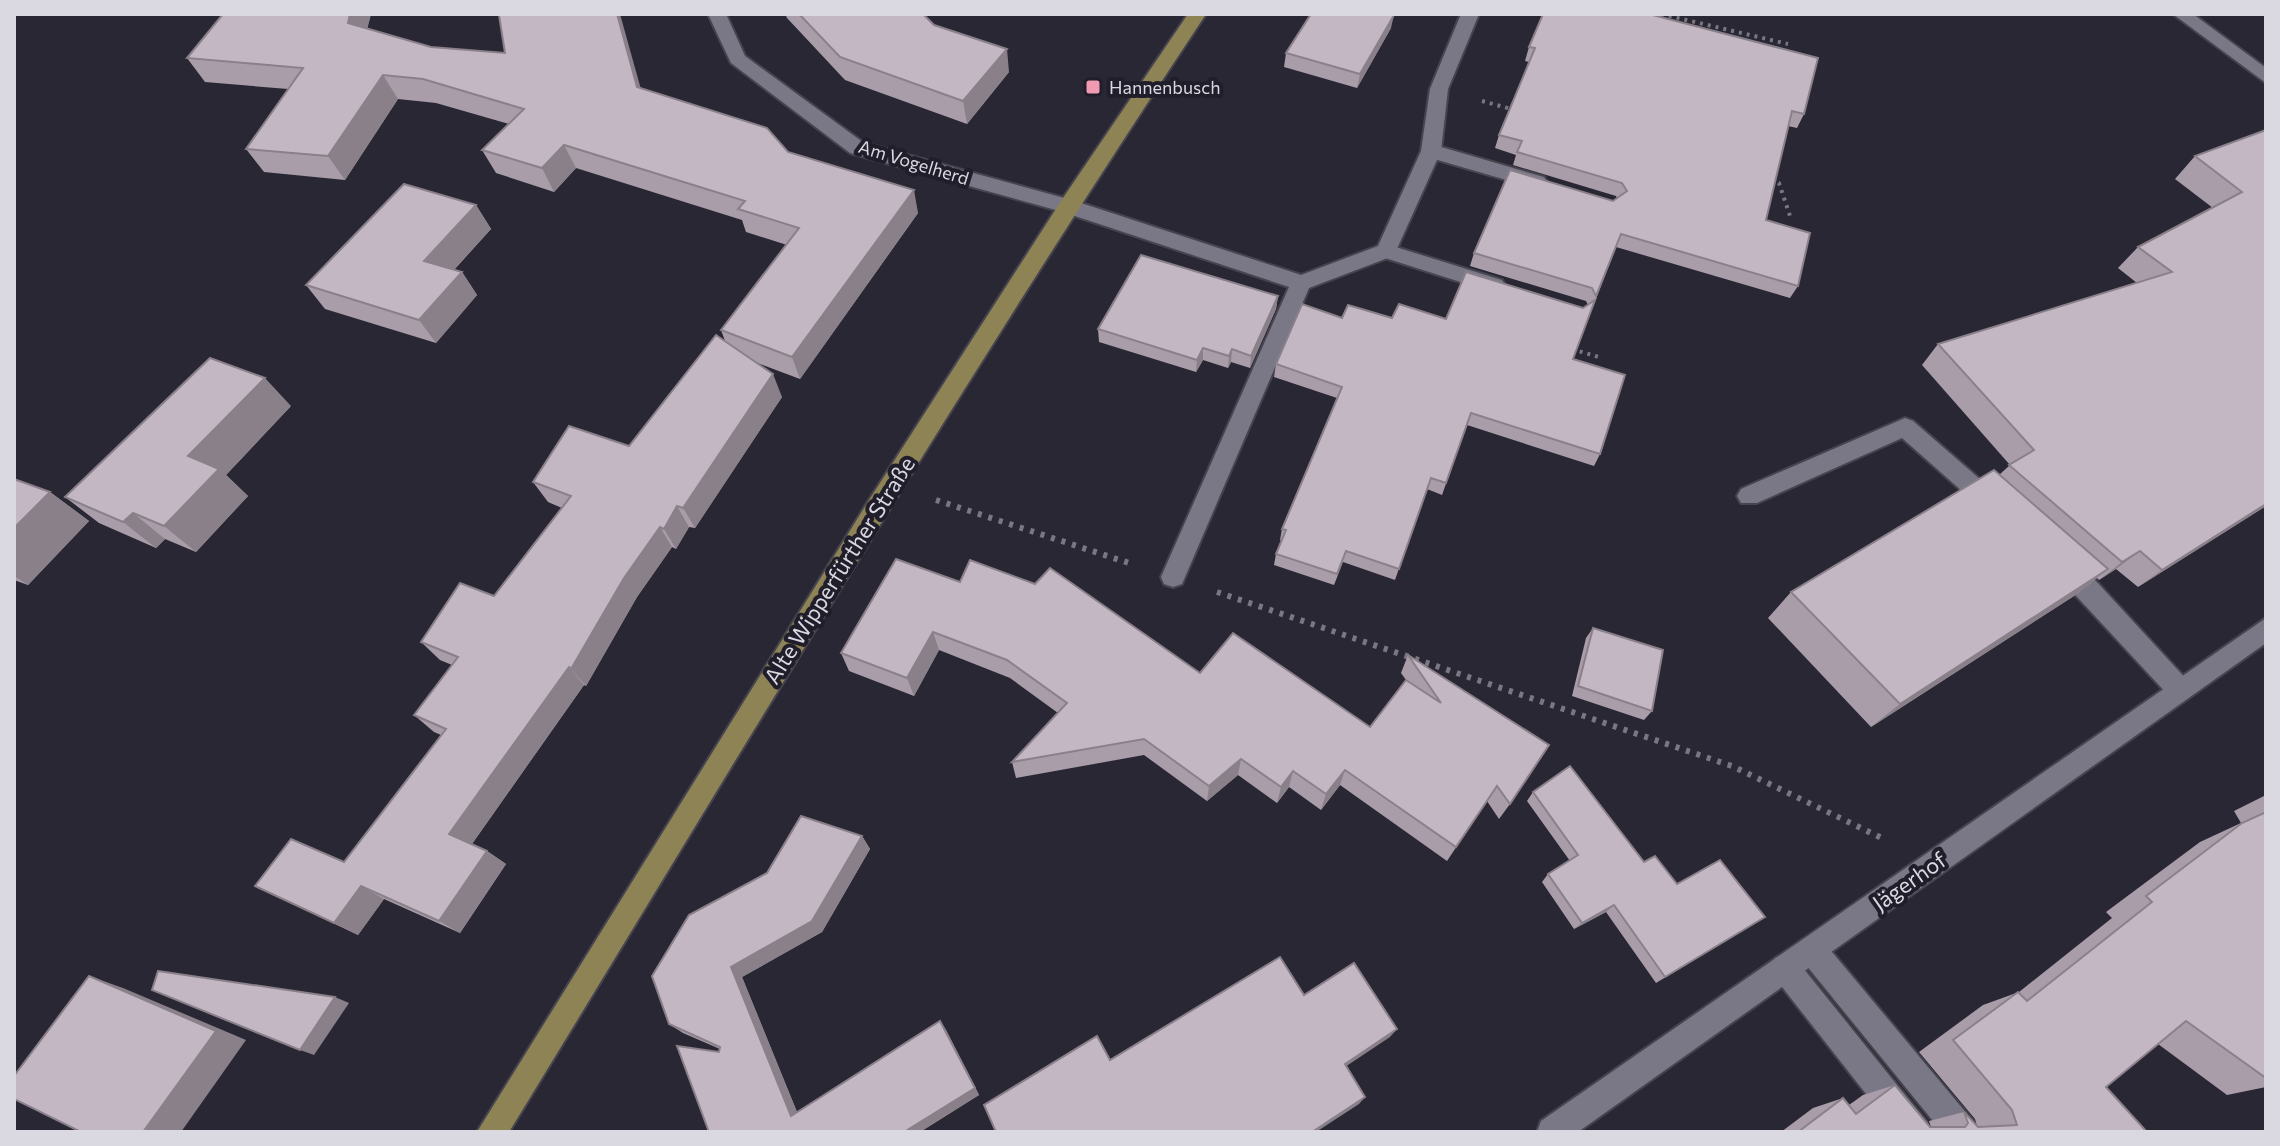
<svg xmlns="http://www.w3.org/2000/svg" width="2280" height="1146" font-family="Commissioner,sans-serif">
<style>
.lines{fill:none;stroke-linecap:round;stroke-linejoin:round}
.service-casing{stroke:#46444e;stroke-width:4}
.minor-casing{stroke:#46444e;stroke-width:4}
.tertiary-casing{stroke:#46444e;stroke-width:4}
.primary-casing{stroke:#46444e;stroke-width:4}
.path-far1{stroke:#797782;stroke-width:4;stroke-dasharray:3 5;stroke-linecap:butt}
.path{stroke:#797782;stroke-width:6;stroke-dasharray:4 7;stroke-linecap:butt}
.service{fill:#7a7887;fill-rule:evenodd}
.minor{fill:#7a7887;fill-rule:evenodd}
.tertiary{fill:#7a7887;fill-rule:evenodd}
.primary{fill:#8e8355;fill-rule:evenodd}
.wall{fill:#a99da9}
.shaded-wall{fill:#898089}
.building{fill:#c4b7c4;stroke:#898089;stroke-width:2}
.poi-dot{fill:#f19ab1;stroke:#201e2a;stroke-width:3}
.labels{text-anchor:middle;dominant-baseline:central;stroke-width:8;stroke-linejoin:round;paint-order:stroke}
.far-poi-label{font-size:18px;fill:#dad9e1;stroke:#201e2a;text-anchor:start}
.far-street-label{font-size:18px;fill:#dad9e1;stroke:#201e2a}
.street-label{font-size:22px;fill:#dad9e1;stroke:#201e2a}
</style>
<rect width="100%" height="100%" fill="#292734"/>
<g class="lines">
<defs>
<g id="service">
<path d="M1431,144L1544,177L1547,182L1537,189L1424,156V146Z"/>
<path d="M1386,244L1502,280L1505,285L1495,293L1379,256L1376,251Z"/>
<path d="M1905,418L1913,421L2004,500L2008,507L2004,514L1996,517L1988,514L1902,438L1757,503H1741L1737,496L1741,489Z"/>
<path d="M2062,555L2095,580L2188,681L2192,689L2188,697L2179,700L2170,697L2054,572L2050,565L2054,558Z"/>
<path d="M1812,936L1822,940L1973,1121L1977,1132H1942L1802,960L1798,950L1802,940Z"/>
<path d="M1785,954L1795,958L1926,1121L1930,1132H1896L1775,978L1771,968L1775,958Z"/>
</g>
<g id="minor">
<path d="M708,14H726L745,56L864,143L1075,201L1301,275L1378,246L1421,151L1430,89L1461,14H1479L1448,89L1441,151L1396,251L1393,256L1309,288L1185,577L1182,584L1173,587L1164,584L1161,577L1289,287L1063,212L850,153L731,63Z"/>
<path d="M2266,618V643L1578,1132H1537L1541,1121Z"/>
</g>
<path id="tertiary" d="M2173,14H2193L2266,68V83Z"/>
<path id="primary" d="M1188,14H1206C963,380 738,757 509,1132H477L869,500L1061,201Z"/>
</defs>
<!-- service casing -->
<use href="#service" class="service-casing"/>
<!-- minor casing -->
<use href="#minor" class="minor-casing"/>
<!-- tertiary casing -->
<use href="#tertiary" class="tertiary-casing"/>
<!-- primary casing -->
<use href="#primary" class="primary-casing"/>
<!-- path-far1 -->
<g class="path-far1">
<path d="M1661,14L1788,44"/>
<path d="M1482,101L1515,110"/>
<path d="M1771,180L1779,183L1790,216"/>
<path d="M1572,349L1602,358"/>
</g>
<!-- path -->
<g class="path">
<path d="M936,500L1132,564"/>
<path d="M1217,592L1732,766L1886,840"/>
</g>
<!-- service -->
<use href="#service" class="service"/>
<!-- minor -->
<use href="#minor" class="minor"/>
<!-- tertiary -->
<use href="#tertiary" class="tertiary"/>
<!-- primary -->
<use href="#primary" class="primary"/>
</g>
<!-- wall -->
<g class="wall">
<path d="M223,14H371L367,28L431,47L641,88L788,152L918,213L800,379L755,362L782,397L695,528L689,527L676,549L672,547L637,597L586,686L584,685L472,844L487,851L506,864L460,933L384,899L358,935L255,886L344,862L441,735L434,732L414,715L452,665L440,660L421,642L494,596L562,508L548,502L533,482L629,446L725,341L721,330L787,245L746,232L742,220L576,168L554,192L496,173L482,150L509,124L436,103L398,99L345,180L264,172L246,149L288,89L205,82L187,58Z"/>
<path d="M785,14H923L934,25L1009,72L967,124L845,80L787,18Z"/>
<path d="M1391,28L1357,88L1284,67L1286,53Z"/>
<path d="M1529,47L1804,114L1797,128L1788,126L1766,220L1798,286L1790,298L1616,247L1573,359L1600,454L1594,466L1467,425L1442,495L1427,489L1395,580L1343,562L1334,585L1274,565L1276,554L1282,541L1280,540L1282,529L1337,398L1274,377L1276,364L1342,318L1446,319L1583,308L1588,305L1586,301L1470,266L1474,253L1613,201L1617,198L1616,196L1513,165L1516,155L1495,148L1499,135L1529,62L1525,61Z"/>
<path d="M2266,130V506L2138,587L2116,569L2099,580L2097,578L2074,596L1871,727L1768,618L1791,592L1999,475L2010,465L1922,365L1938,344L2137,283L2118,268L2138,247L2213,208L2175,179L2195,156Z"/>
<path d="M476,205L491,229L454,270L462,272L477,295L436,343L325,309L306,285Z"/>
<path d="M1278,296L1276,309L1250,368L1231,362L1228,368L1203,360L1196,372L1099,342L1098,329Z"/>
<path d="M291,406L226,475L248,496L196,552L165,539L156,548L99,523L65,497Z"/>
<path d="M14,479L50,492L89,521L28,585L14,580Z"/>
<path d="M896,559L1200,673L1370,727L1406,680L1401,673L1408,655L1510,804L1499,819L1487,801L1447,861L1340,785L1321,810L1289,787L1277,803L1238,775L1207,801L1144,755L1016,778L1012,762L1058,713L1010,678L939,650L914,696L849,671L841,653Z"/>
<path d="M1593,628L1652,711L1644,720L1572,696L1586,638Z"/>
<path d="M1533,792L1677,884L1765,917L1656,983L1606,912L1574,929L1542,882L1548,874L1570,861L1527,801Z"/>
<path d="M2266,795V1087L2227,1095L2158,1044L2106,1087L2147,1132H1781L1813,1108L1843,1098L1849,1105L1863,1095L1895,1085L1930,1127H1931L1929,1121L1964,1112L1977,1126L1975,1119L1919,1052L1983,1005L2019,992L2112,918L2106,912L2200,842L2241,823L2234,811Z"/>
<path d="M862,836L870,849L822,932L742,977L797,1112L946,1030L979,1095L920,1132H709L720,1049L683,1033L669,1024Z"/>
</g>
<!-- shaded-wall -->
<g class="shaded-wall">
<path d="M350,14H371L363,47L348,23Z"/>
<path d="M617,14H620L647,111L637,87Z"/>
<path d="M1394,15L1391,28L1357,88L1360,74Z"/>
<path d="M1007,49L1009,72L967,124L963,101Z"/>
<path d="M383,75L398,99L345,180L328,156Z"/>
<path d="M564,145L576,168L554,192L542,168Z"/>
<path d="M914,190L918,213L800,379L792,357Z"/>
<path d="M476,205L491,229L440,285L424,261Z"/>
<path d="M462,272L477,295L436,343L419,320Z"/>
<path d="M1278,296L1276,309L1250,368L1251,356Z"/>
<path d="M1203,348V360L1196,372L1197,360Z"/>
<path d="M1232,349L1231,362L1228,368L1229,356Z"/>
<path d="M773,374L782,397L695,528L683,508Z"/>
<path d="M265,378L291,406L226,475L248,496L196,552L164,526L188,456Z"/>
<path d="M50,492L89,521L28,585L14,576V528Z"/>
<path d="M2266,504V506L2138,587L2162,570Z"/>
<path d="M677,506L689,527L676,549L664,529Z"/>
<path d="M133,513L165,539L156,548L123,522Z"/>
<path d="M660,527L672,547L637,597L586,686L571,669L624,578Z"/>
<path d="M2140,551L2116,569L2099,580L2122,562Z"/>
<path d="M2108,569L2074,596L1871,727L1900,704Z"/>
<path d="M933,632L939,650L914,696L907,678Z"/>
<path d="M569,667L584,685L469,848L449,834Z"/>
<path d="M1241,759L1238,775L1207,801L1209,786Z"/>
<path d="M1345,770L1340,785L1321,810L1326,794Z"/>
<path d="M1293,771L1289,787L1277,803L1281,787Z"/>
<path d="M862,836L870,849L822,932L742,977L801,1122L791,1116L731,967Z"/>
<path d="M487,851L506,864L460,933L439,921Z"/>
<path d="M361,886L384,899L358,935L334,923Z"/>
<path d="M1614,905L1606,912L1574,929L1582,923Z"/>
<path d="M89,976L123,988L246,1040L181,1132H143Z"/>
<path d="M335,997L349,1003L314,1055L300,1050Z"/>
<path d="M940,1021L946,1030L979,1095L920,1132H904Z"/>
<path d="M1397,1029L1390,1037L1339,1071L1345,1064Z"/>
<path d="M1365,1097L1359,1104L1316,1132H1312Z"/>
</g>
<!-- building -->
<g class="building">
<path d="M223,14H350L348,23L431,47L505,53L499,15L617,14L637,87L767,128L788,152L914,190L792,357L721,330L799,228L738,209L745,201L564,145L542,168L482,150L524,109L423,79L383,75L328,156L246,149L303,68L187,58Z"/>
<path d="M799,14H923L934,25L1007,49L963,101L840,57Z"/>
<path d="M1311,14H1392L1394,15L1360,74L1286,53Z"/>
<path d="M1543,14H1649L1818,58L1804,114L1792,111L1766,220L1810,233L1798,286L1621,234L1596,296L1592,288L1474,253L1510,170L1613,201L1627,191L1622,183L1517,152L1522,141L1499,135L1535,48L1529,47Z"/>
<path d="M2266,130V504L2162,570L2140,551L2122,562L2009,465L2034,450L1938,344L2172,272L2138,247L2242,192L2195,156Z"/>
<path d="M404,184L476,205L424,261L462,272L419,320L306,285Z"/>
<path d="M1141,255L1278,296L1251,356L1232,349L1229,356L1203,348L1197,360L1098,329Z"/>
<path d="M1466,272L1583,308L1595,300L1573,359L1625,375L1600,454L1471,413L1446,483L1431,478L1399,569L1346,551L1337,574L1276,554L1286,530L1282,529L1342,387L1276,364L1302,304L1342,318L1348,305L1392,318L1399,304L1446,319Z"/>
<path d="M716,335L773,374L683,508L677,506L664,529L660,527L624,578L571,669L569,667L449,834L487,851L439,921L361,886L334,923L255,886L291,839L344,862L446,729L414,715L458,657L421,642L460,583L494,596L571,496L533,482L569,426L629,446Z"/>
<path d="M210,358L265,378L188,456L219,469L164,526L133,513L123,522L65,497Z"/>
<path d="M1994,470L2108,569L1900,704L1791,592Z"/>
<path d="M14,479L50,492L14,528Z"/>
<path d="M896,559L960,582L970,560L1035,584L1050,568L1200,673L1233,633L1370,727L1406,680L1441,703L1408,655L1549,745L1510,804L1497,786L1456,847L1345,770L1326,794L1293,771L1281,787L1241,759L1209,786L1144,739L1012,762L1067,703L1007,660L933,632L907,678L841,653Z"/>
<path d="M1593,628L1663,650L1652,711L1578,686Z"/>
<path d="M1570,766L1644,862L1655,856L1677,884L1720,860L1765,917L1665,977L1614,905L1582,923L1548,874L1578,855L1533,792Z"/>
<path d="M2266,812V1078L2186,1021L2106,1087L2147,1132H1798L1843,1098L1856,1114L1895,1085L1930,1127H1965L1968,1123L1964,1112L1978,1127L2017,1125L2012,1110L1953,1040L2018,992L2027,1001L2152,902L2146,896L2242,823Z"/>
<path d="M801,816L862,836L812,921L731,967L791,1116L940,1021L975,1088L904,1132H709L677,1046L719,1052L720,1047L669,1024L652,976L689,915L767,873Z"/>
<path d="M1280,957L1304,995L1354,963L1397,1029L1345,1064L1365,1097L1312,1132H996L984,1105L1097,1036L1110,1060Z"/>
<path d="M158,971L335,997L300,1050L152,990Z"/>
<path d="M89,976L216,1031L143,1132H81L14,1099V1076Z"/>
</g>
<!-- markers -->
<rect class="poi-dot" x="1085" y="79" width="16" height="16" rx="4"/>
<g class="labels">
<!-- far-poi labels -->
<g class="far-poi-label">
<text x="1109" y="87">Hannenbusch</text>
</g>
<!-- far-street labels -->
<g class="far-street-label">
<text transform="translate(914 162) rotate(17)">Am Vogelherd</text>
</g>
<!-- street labels -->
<g class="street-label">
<text transform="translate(839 570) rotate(-58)">Alte Wipperfürther Straße</text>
<text transform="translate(1909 881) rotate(-35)">Jägerhof</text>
</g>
</g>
<!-- border -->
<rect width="2280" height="1146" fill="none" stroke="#dad9e1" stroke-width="32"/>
</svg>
